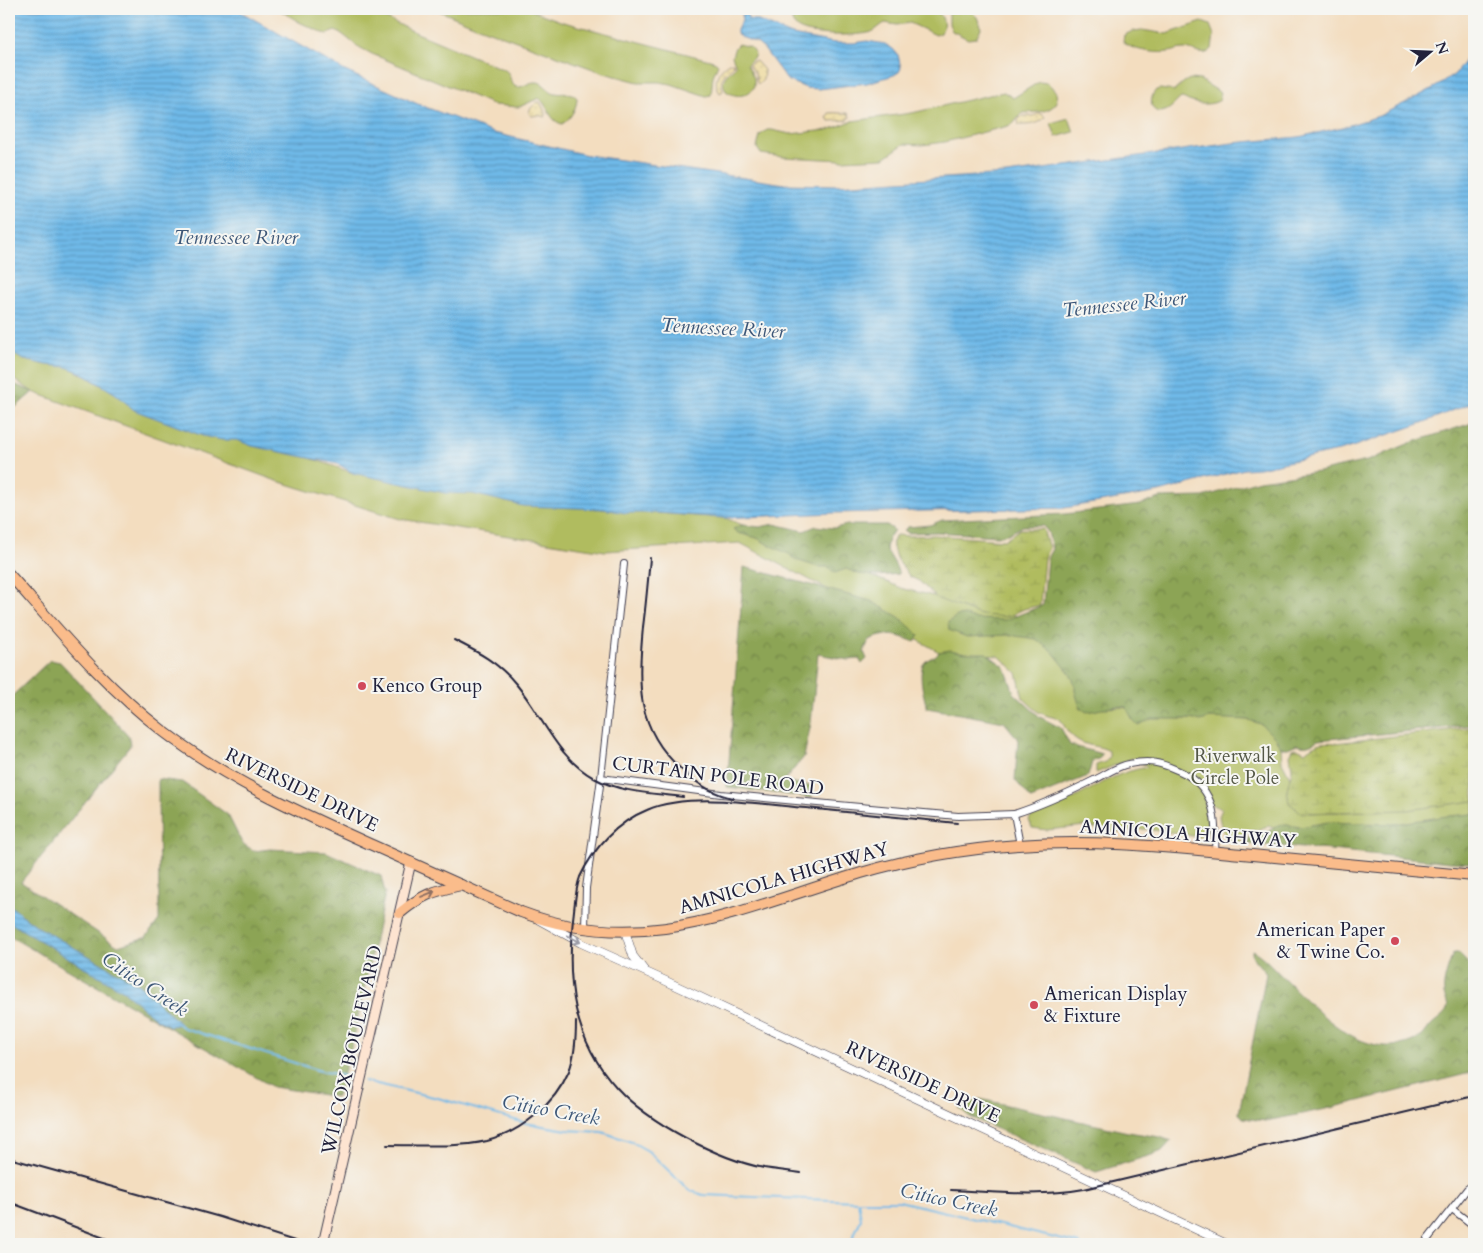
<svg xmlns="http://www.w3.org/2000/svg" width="1483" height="1253" font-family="Cardo,serif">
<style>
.green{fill:#b0bc5e;stroke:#696f4c}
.forest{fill:url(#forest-crowns);stroke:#576348}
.wetland{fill:url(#wetland-marsh);stroke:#696f4c}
.sand{fill:url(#sand-dots);stroke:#887e6c}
.water{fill:url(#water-rules);stroke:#486e92}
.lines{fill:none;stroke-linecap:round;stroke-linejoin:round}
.stream{stroke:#6fb9e8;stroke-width:2}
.minor-casing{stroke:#413e4f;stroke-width:8}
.tertiary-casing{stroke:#413e4f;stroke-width:9}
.secondary-casing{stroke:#413e4f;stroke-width:11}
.primary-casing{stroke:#413e4f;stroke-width:12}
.minor{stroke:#fff;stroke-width:6}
.tertiary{stroke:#fff;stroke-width:8}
.secondary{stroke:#fde4d1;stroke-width:9}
.primary{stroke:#fabc8b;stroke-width:10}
.rail{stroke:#22223b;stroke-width:2}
.oneway{stroke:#8e6f63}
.oneway2{stroke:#9c9ca7}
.poi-dot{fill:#d1495b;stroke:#f6f6f2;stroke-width:2}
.labels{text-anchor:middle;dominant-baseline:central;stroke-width:4;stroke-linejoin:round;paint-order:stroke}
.poi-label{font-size:19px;fill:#22223b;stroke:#f6f6f2;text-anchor:start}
.park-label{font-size:19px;fill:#545847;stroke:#f6f6f2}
.street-label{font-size:19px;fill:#22223b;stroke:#f6f6f2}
.water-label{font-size:20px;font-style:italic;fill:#3d5778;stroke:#f6f6f2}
</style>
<defs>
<pattern id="forest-crowns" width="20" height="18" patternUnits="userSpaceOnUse" patternTransform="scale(1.25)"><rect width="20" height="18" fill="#8ca455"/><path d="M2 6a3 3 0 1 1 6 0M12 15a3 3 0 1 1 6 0" fill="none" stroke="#728548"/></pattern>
<pattern id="wetland-marsh" width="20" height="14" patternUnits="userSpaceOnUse" patternTransform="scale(1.25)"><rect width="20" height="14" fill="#b0bc5e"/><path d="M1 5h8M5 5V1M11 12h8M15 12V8" fill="none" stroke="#97a153"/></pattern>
<pattern id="sand-dots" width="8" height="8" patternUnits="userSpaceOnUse" patternTransform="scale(1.25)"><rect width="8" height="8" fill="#eeda9e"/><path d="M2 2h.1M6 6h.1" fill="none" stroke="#ccbb89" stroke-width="1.8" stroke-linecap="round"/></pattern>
<pattern id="water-rules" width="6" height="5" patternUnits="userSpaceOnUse" patternTransform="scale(1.25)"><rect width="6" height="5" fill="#6fb9e8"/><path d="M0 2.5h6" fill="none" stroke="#5b96bd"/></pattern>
</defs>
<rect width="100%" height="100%" fill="#f6f6f2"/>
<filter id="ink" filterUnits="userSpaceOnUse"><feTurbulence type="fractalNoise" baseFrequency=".02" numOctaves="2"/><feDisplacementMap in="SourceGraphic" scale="10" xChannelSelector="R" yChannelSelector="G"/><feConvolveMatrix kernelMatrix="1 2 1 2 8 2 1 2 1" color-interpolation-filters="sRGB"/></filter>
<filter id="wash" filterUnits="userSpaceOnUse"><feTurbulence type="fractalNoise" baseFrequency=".0096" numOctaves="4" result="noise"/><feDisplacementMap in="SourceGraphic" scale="20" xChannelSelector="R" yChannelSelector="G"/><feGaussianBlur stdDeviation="1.12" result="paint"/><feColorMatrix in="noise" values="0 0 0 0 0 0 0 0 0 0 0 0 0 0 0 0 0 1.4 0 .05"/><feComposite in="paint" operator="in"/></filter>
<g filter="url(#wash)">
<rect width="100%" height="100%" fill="#f3ddbf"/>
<!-- green -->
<g class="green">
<path d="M278,9H366L417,33L505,70C512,74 508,82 516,87C524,88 528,82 535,82C544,81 547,91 555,93C563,95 571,90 577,98C577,107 571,119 562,124C549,121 549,106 539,98L519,107L494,105L372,54L357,46L342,34L335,31L327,34L323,33L299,22Z"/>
<path d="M435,9H528L563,22L710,60L716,62L718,64L713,76L711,95L706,96L671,84L659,82H638L604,73L478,27Z"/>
<path d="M793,9H934C943,15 946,23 941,33L936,35L910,23L897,25L885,23C879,26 875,32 868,33C854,36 806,37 796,27C790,22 791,15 793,9Z"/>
<path d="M949,9H969L977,17L981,28L976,38L968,39L952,31L949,24Z"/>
<path d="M1202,22L1210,25L1214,35L1212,49C1203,59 1195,49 1183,49C1178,49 1173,52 1168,52C1157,54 1128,50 1123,41L1124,35L1133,31L1142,30L1167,34Z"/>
<path d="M738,44L750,47L755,53L754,57L747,64L754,78V87C747,97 736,98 726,91C719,78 728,74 736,66L732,56L735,47Z"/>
<path d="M1190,79L1200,80L1218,91L1220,93V100C1213,105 1200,105 1192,102C1187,101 1185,98 1181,98C1176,102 1171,109 1165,111C1150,116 1148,99 1156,90L1160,89L1174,91L1184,82Z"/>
<path d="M1039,82L1048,83L1056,92L1057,102C1049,114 1033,112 1022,113L1014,123L1008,126L945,142L922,145L904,144L884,158L842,160L783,157L761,154L757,148L760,135L767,130H772L790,134L828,130L852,121L912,113L994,94L1004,92L1013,98Z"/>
<path d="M1069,118L1074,132L1056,137L1051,123Z"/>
<path d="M9,333L101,385L353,473L604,509L725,518L904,589L1052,624L1104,708L1126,707L1129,712L1166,718L1203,720L1209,718H1228L1249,720L1261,724L1276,739L1281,748L1282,762L1309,813C1365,811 1420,812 1474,796V858L1331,850L1268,826L1247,833L1239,843L1230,842C1223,834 1221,827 1219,816L1222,809L1204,801L1209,817L1210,830L1199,837L1146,829L1112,832L1085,826L1047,830L1032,828L1029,820L1033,813C1048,808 1066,803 1080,795C1106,781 1118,772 1148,767L1133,758L1096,773V765L1105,762L1109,758V751C1102,747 1097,747 1089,745C1074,741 1067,732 1060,719L1048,716L1038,712L1023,698L1017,673L999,656L939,652L829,590L740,543L605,551L400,519L274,480L33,392L9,376Z"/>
</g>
<!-- forest -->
<g class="forest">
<path d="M9,382L33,392L9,413Z"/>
<path d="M1474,420V725L1318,740C1310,745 1306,747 1297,744L1288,748H1281L1276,739L1261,724L1249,720L1209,718L1201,721L1188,719H1152L1138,725L1133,720L1126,707L1117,706L1087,712L1080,708L1075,691V684L1069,672L1052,651L1036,639L1009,635L967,637L949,630L948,622L957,616L965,615L974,619L1006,620L1043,605L1047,558L1052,549L1048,532L1043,526H1023L1008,534L998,536L937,532L908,533L904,530L908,527L930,525L942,520L1065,514L1140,505L1160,498L1203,497L1259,480L1318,472L1367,461L1410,443L1469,424Z"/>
<path d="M774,524L804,531L816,526L834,528L847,525H887L894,530L888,539L886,549L895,564L899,574L878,576L859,574L846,569L835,573L828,567H818L796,560L789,554L767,544L757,538L738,533L733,529L743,525L760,527Z"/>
<path d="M744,567L871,601L899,617L919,635L915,642C896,635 889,632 869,640L864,652L867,659L862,664L859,659L849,660L818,654L811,723L804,757L784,781L811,786L812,798L727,787Z"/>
<path d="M950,650L966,653H986L1005,667L1014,693L1040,717L1061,728L1070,745L1102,754L1100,758L1092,762L1088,776L1031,799L1015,780L1018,739L1004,722L927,708C924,697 916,669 926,661C931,657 935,657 939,652Z"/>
<path d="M50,660L60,662L129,736L130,746L21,882L118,946L146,937L159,920L158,779L182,782L228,815L242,843L254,851L270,849L326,852L381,876L385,893L352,1045L337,1097L273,1087L9,936V699Z"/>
<path d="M1474,814V863L1450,862L1331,850L1247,844L1249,837L1269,831L1279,825H1288L1300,827L1328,822L1393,824L1447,816Z"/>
<path d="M1252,950C1265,957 1275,970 1286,980C1318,1012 1365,1064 1415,1040C1417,1039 1419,1038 1421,1037C1425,1034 1428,1028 1431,1025C1436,1020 1445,1015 1447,1009C1449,1004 1445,999 1444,994C1442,981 1449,966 1453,953H1458L1470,965H1474V1072L1331,1108L1292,1116L1265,1121L1243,1118L1239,1113L1241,1102L1266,974C1261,965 1251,961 1252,950Z"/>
<path d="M980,1099L1128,1132L1160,1137L1171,1141L1162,1151L1155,1154L1096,1172L970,1117L959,1108Z"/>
</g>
<!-- wetland -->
<g class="wetland">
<path d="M1020,529H1043L1049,548L1044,559L1040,605L1024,609L1007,617L981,615L938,599L919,581L910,577L896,558L892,544L896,535L908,536L933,535L1004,540Z"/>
<path d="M1474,727V801L1408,810L1302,813L1289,803L1287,789L1292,770L1290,755L1293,749L1297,748L1305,752C1314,744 1323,741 1335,743Z"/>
</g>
<!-- sand -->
<g class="sand">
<path d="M752,61H756L764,70L763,80L759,84L757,83L755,73L749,65Z"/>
<path d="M729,63H733L734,65C725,74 718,78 723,91L720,93C712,82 718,69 729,63Z"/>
<path d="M537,102H540L546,114L545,117L538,115L532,116L529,114L530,109Z"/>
<path d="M829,113C836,112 842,114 848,113L850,117L848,120L829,121L827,117Z"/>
<path d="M1040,113L1045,117C1040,125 1027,125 1019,125L1018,120L1022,116H1033Z"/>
</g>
<!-- water -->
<g class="water">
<path d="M9,9H236L345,71L420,105L494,133L587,155L785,184L836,185L1007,174L1233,143L1299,137L1343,127L1379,116L1413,99L1439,85L1455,74L1474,48V402L1422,423L1343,450L1259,468L1244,469L1159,492L1064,508L833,513L724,518L658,513H626L604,509L523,506L473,494L445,493L353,473L338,464L252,446L237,440H222L203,436L134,410L116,394L80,372L66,367L47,365L24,360L9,352Z"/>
<path d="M741,9H746L748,19L756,20L792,35L835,43H854L867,41L885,44L893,49L898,55L901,68L899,72L894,75L867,83L819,89L806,88L787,80L764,49L757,43L741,37L737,34V30L742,20Z"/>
<path d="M9,905L38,927L141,986L180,1024L170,1026L156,1019L124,991L9,922Z"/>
</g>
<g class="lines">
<!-- stream -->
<g class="stream">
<path d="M178,1024L184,1028L317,1070L357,1079"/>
<path d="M364,1081L438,1098L525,1123L567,1130L602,1132L632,1142L648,1151L689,1190L703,1195L858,1201H899L1080,1244"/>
<path d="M850,1244L861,1219L858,1201"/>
</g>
</g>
</g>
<g filter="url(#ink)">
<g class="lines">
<defs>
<g id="minor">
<path d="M601,778L721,794L924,813L958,816L1014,814L1020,845"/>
<path d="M1014,814C1042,805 1068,793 1094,780C1105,775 1117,766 1129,764C1149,760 1159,762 1177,770C1214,785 1217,815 1215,852"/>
<path d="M585,928L586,888L601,778L624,564"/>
<path d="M1452,1209L1474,1226"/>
<path d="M1424,1244L1467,1189L1474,1184"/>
</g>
<g id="tertiary">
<path d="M539,920L581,943L666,981L1227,1244"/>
<path d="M625,931L633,956L644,970"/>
</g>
<path id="secondary" d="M323,1244L411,862"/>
<g id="primary">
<path d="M9,574C58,629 104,686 163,731C227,780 299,812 372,845C422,867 471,890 521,912C646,959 743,908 861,873C912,858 965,849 1018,845C1093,839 1167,847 1242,854C1319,861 1397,869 1474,876"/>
<path d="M400,913C422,895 433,891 461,885"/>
</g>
</defs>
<!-- minor casing -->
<use href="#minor" class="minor-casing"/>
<!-- tertiary casing -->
<use href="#tertiary" class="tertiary-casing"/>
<!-- secondary casing -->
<use href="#secondary" class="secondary-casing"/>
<!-- primary casing -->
<use href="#primary" class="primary-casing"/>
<!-- minor -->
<use href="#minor" class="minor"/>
<!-- tertiary -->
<use href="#tertiary" class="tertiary"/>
<!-- secondary -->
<use href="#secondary" class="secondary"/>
<!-- primary -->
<use href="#primary" class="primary"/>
<!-- rail -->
<g class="rail">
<path d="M650,558C648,581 646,604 643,627C638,683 635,728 681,769C696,783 714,795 734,798"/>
<path d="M454,640C478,652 499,663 516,684C543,716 556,757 594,778C621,793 653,793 683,797"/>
<path d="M387,1145C419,1145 455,1148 487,1141C521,1132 555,1104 569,1071C575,1056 576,1039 576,1022"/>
<path d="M9,1158L220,1217L304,1244"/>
<path d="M801,1173C789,1171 776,1170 764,1168C718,1159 649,1123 617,1088C573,1040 566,981 573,919C575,905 575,890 580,877C593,849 617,822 647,810C688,792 761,804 806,808C856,813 906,818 957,823"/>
<path d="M951,1190C997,1192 1038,1197 1084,1189L1474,1096"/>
<path d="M9,1202L120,1244"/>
</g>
</g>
<!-- one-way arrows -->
<defs><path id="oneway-shaft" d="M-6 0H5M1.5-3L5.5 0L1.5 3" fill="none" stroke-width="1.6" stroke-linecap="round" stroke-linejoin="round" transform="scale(1.25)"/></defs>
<use class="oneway" href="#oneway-shaft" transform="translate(428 894) rotate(-23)"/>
<use class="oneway2" href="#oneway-shaft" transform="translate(574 939) rotate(28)"/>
</g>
<!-- markers -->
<g class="poi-dot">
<circle cx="362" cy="686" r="5"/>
<circle cx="1395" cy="941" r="5"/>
<circle cx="1034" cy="1005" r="5"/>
</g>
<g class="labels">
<!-- poi labels -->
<g class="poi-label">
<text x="372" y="686">Kenco Group</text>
<text x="1385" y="930" text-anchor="end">American Paper<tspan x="1385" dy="22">&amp; Twine Co.</tspan></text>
<text x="1044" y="994">American Display<tspan x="1044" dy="22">&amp; Fixture</tspan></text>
</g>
<!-- park labels -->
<g class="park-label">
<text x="1235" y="756">Riverwalk<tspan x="1235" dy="22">Circle Pole</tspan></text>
</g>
<!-- street labels -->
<g class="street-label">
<text transform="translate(718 776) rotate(7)">CURTAIN POLE ROAD</text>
<text transform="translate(302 790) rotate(26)">RIVERSIDE DRIVE</text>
<text transform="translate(1188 834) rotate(4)">AMNICOLA HIGHWAY</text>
<text transform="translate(784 878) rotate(-16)">AMNICOLA HIGHWAY</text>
<text transform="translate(352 1050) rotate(-77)">WILCOX BOULEVARD</text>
<text transform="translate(923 1082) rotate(25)">RIVERSIDE DRIVE</text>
</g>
<!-- water labels -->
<g class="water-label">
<text x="236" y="237">Tennessee River</text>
<text transform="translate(1124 304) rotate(-6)">Tennessee River</text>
<text transform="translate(723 328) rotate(3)">Tennessee River</text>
<text transform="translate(145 984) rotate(34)">Citico Creek</text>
<text transform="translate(551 1110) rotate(10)">Citico Creek</text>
<text transform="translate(949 1200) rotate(12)">Citico Creek</text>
</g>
</g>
<!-- margin -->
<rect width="1483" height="1253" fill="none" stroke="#f6f6f2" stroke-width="30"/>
<!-- north arrow -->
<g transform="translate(1430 52) rotate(71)" stroke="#f6f6f2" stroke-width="4" paint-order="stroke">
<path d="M0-4L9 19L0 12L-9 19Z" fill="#22223b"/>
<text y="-8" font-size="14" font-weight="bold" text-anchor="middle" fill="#22223b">N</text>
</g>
</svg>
